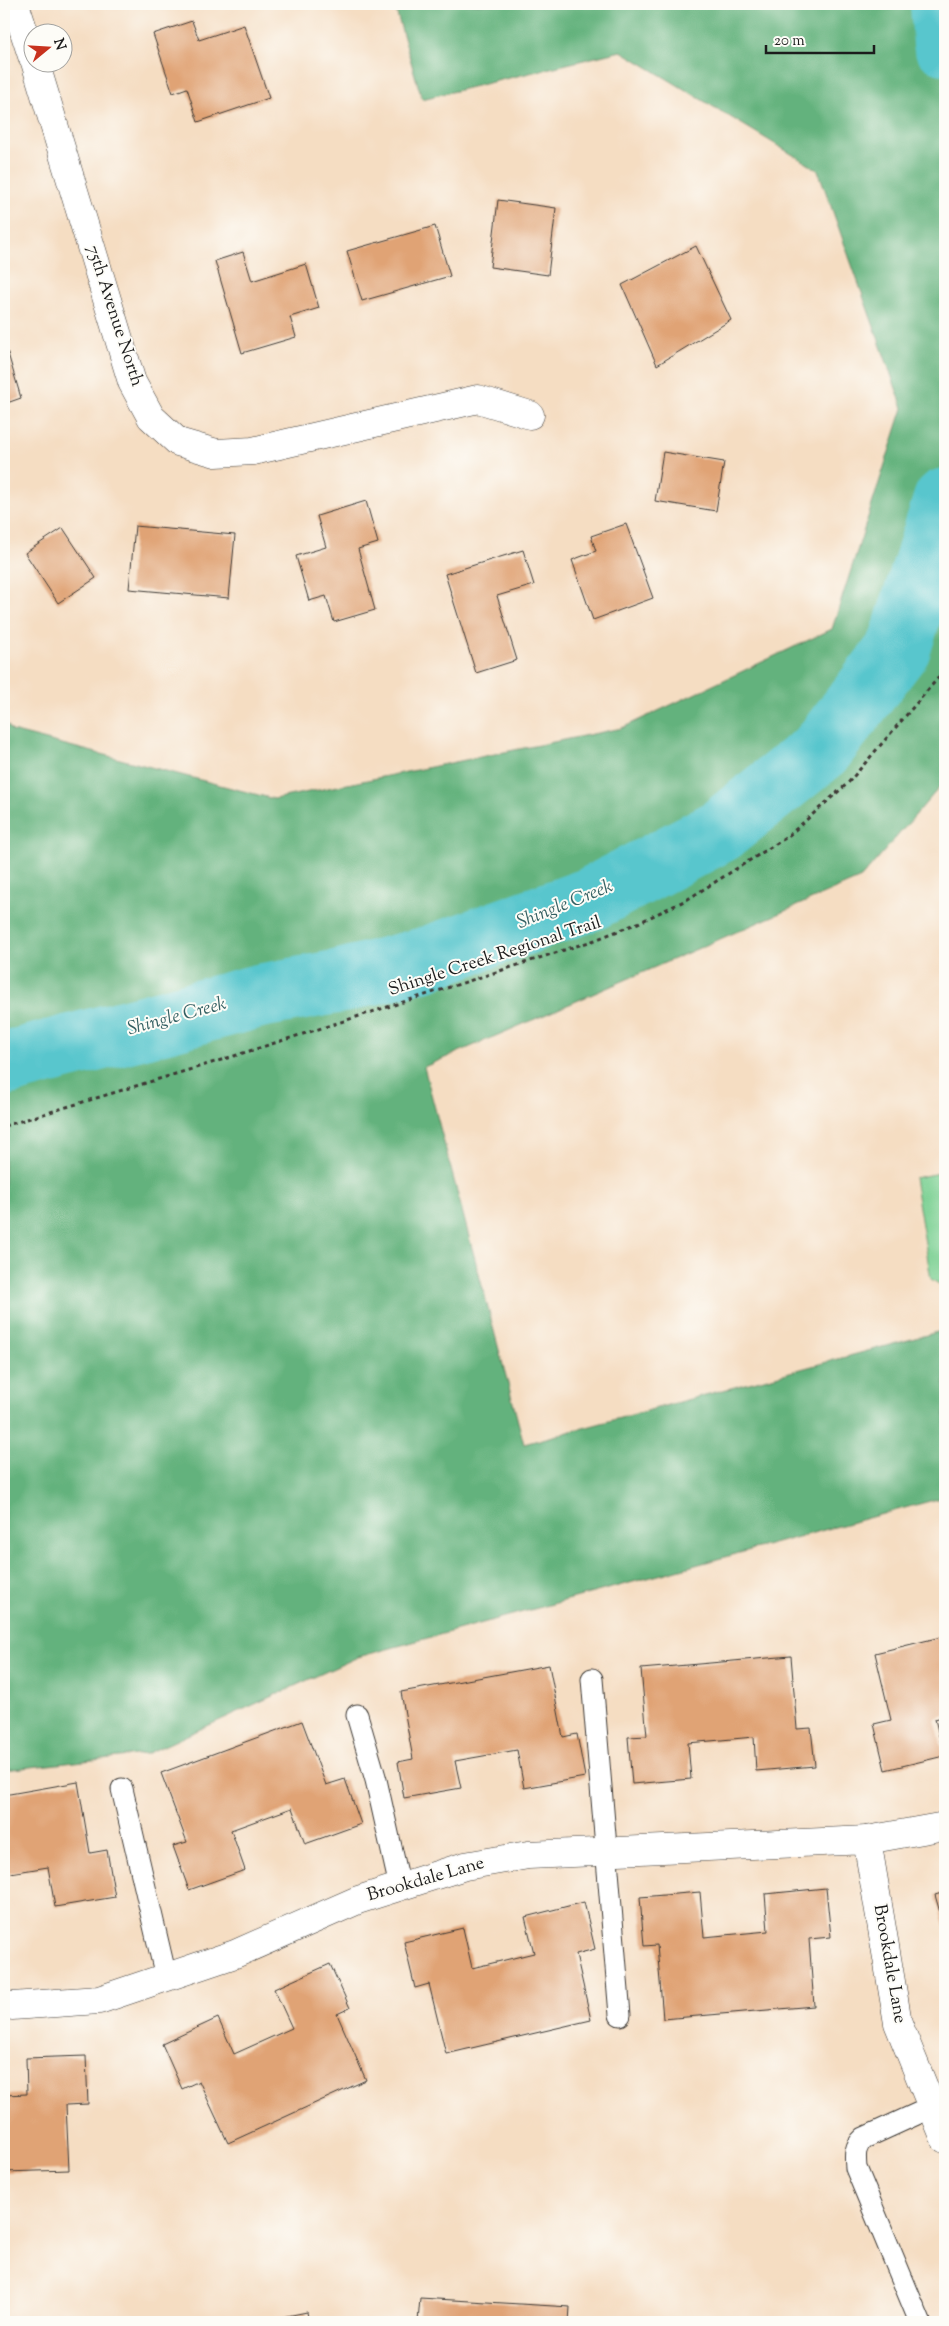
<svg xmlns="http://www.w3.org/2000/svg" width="949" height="2326" font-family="'Sorts Mill Goudy',serif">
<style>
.green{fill:#7bd093;stroke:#4c7658}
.forest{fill:#64b27d;stroke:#40674c}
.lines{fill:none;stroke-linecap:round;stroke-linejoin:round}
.river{stroke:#58c6cd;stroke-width:64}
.building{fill:#e0a374}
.lane-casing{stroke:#3d3935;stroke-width:23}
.street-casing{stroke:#3d3935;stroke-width:29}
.path{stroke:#3d3935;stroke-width:3;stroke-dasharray:4 4;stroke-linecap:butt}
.lane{stroke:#fff;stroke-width:21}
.street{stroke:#fff;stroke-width:28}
.labels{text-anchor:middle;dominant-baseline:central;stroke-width:4;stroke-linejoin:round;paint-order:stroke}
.street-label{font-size:18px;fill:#1c1c1c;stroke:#fdfcf7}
.water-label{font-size:19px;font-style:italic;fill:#346063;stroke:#fdfcf7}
</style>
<rect width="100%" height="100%" fill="#fdfcf7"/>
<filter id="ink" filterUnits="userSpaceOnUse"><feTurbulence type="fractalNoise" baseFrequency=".02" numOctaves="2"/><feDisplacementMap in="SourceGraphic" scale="10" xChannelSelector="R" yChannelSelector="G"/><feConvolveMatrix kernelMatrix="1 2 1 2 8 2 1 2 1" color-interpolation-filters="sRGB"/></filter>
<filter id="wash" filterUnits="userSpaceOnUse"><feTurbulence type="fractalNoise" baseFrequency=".0096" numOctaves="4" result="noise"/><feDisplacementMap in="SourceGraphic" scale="20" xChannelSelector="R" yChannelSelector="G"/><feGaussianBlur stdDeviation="1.12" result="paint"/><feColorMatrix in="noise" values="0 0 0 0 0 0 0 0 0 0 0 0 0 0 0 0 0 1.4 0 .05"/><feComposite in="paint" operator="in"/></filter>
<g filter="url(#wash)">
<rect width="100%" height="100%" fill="#f5ddc2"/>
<!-- green -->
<path class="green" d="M944,1172L945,1174V1288L931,1279L914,1178Z"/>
<!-- forest -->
<path class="forest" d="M394,4H945V781L861,878L424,1067L524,1444L945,1330V1497L358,1657L146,1754L4,1770V720L12,731L274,799L622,728L832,629L903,408L818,170L621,51L422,99Z"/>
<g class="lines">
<!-- river -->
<g class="river">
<path d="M942,4L945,43"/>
<path d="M4,1064L259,996L341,981L425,959L591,899L720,831L821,750L899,648L945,500"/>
</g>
</g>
<g id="blocks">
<!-- building -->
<g class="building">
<path d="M192,21L199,40L244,25L269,98L198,122L187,88L173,93L153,34Z"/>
<path d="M498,200L556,208L548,275L490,267Z"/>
<path d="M435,226L450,276L362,301L347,251Z"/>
<path d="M696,246L731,320L657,365L622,285Z"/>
<path d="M243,252L252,281L306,264L319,308L290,317L296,337L242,353L215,261Z"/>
<path d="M4,340L21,398L4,404Z"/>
<path d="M663,452L724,462L716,511L655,501Z"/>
<path d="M366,501L378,543L358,549L375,610L334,622L326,596L309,601L296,556L326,547L317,516Z"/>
<path d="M626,524L653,598L593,620L572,560L596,551L591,536Z"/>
<path d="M135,526L235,535L229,598L129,589Z"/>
<path d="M63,528L96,578L58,603L25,553Z"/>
<path d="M523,550L534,585L497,596L517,660L476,673L445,574Z"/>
<path d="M945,1636V1716L935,1719L944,1756L885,1770L874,1724L891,1720L875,1653Z"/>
<path d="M791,1656L797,1729L811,1728L815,1766L756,1771L754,1737L688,1743L691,1779L632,1784L628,1737L647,1736L641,1669Z"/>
<path d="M549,1665L563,1737L577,1734L585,1777L524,1788L517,1750L455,1761L461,1788L404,1798L398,1762L413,1759L401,1692Z"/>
<path d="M302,1721L326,1785L345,1779L361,1824L305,1844L292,1808L231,1830L245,1870L189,1890L173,1846L187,1842L161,1773Z"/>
<path d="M78,1782L90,1853L107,1850L115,1897L55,1907L48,1867L4,1874V1795Z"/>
<path d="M826,1888L831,1937L809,1939L814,2006L663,2019L657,1945L644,1946L640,1897L700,1892L704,1937L768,1931L765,1894Z"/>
<path d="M945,1892V1930L935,1895Z"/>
<path d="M584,1902L595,1949L576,1954L591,2020L446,2054L429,1984L415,1988L404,1942L463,1928L472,1968L534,1953L525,1917Z"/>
<path d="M330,1964L350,2008L337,2014L366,2080L228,2143L199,2081L182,2089L162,2044L218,2018L234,2054L292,2028L274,1989Z"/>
<path d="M86,2056L88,2104L66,2105L69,2170L4,2172V2095L27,2094L26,2058Z"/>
<path d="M420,2298L570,2307L569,2322H418Z"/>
<path d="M307,2312L309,2322H262V2321Z"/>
</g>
</g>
</g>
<g filter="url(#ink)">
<use href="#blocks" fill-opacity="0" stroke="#3d3935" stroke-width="1"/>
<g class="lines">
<defs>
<g id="lane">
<path d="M592,1679L620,2015"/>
<path d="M357,1715L376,1780L400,1887"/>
<path d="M122,1789L166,1977"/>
<path d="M920,2322L856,2168C855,2155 854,2147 864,2138L932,2107"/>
</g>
<g id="street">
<path d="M15,4L32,56"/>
<path d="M35,62L132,382L151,417L178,442L216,453L253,451L478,399L530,415"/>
<path d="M867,1840L945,1826"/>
<path d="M4,2004L12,2006L99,2000L235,1954L358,1900L465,1866L528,1855L867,1840L898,2023L945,2139"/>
</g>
</defs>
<!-- lane casing -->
<use href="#lane" class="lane-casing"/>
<!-- street casing -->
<use href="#street" class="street-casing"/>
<!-- path -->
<path class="path" d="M4,1126L215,1062L444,989L595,940L638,923L688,899L787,837L848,783L945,670"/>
<!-- lane -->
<use href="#lane" class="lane"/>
<!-- street -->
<use href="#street" class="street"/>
</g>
</g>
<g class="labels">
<!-- street labels -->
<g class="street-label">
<text transform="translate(114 316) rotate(72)">75th Avenue North</text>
<text transform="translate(495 957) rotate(-18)">Shingle Creek Regional Trail</text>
<text transform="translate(426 1880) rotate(-16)">Brookdale Lane</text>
<text transform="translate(889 1964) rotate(80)">Brookdale Lane</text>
</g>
<!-- water labels -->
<g class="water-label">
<text transform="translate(565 905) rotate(-22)">Shingle Creek</text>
<text transform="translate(177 1017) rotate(-15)">Shingle Creek</text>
</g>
</g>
<!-- margin -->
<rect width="949" height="2326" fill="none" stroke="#fdfcf7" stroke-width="20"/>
<!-- north arrow -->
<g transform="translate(48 48) rotate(72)"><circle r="24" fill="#fdfcf7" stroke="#a3a29f"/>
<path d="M0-4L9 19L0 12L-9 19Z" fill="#c8321e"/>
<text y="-8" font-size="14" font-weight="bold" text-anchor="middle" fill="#1c1c1c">N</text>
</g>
<!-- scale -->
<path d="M766 45v8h108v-8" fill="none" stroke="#1c1c1c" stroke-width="2.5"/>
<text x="774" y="45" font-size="15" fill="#1c1c1c" stroke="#fdfcf7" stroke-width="4" paint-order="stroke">20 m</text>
</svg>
